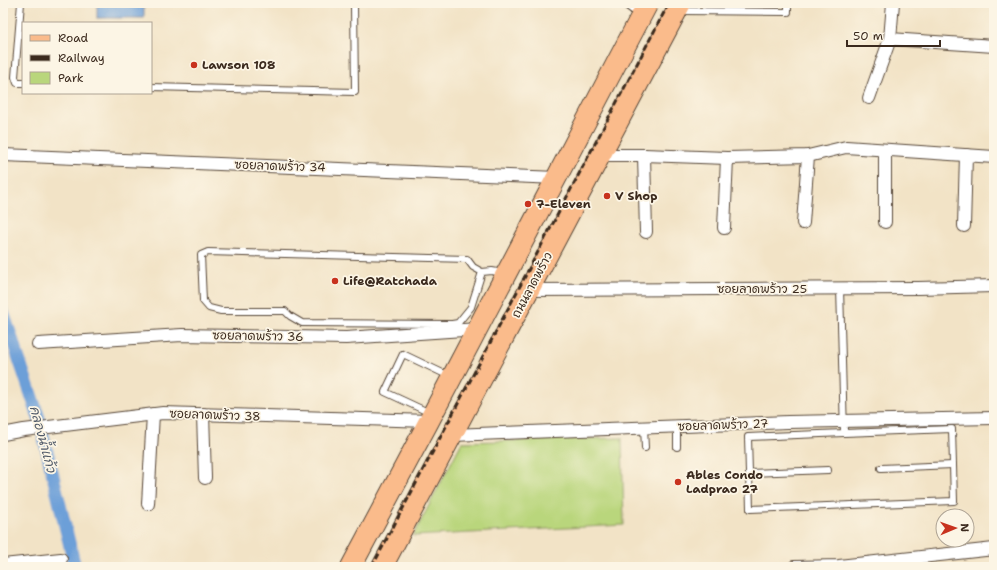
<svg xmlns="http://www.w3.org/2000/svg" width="997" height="570" font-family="'Shantell Sans','Playpen Sans Thai',sans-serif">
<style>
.green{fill:#b9d67c;stroke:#7a804d}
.water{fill:#6c9fd8;stroke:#54647b}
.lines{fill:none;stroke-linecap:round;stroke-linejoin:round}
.canal{stroke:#6c9fd8;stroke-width:13}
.lane-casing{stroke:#564637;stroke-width:8}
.street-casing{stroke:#564637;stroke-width:14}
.primary-casing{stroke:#564637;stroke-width:22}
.lane{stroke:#fff;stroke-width:6}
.street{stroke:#fff;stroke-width:12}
.primary{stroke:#fabb8b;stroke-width:20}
.rail{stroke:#3b2a1e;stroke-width:3;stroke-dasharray:6 3;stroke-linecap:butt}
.poi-dot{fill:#c8321e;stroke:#fcf5e5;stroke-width:1.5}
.labels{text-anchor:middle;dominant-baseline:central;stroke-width:3.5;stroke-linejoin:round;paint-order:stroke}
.poi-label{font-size:12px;font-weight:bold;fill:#3b2a1e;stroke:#fcf5e5;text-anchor:start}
.street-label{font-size:12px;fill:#3b2a1e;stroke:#fcf5e5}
.water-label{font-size:13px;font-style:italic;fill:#4f5968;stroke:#fcf5e5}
</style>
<rect width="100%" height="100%" fill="#fcf5e5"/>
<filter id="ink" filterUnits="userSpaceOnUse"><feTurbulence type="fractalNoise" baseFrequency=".025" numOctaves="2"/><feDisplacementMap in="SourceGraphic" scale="8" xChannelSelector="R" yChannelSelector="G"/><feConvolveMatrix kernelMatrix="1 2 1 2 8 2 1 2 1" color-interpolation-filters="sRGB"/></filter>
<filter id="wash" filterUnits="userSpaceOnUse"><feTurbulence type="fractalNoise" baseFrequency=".012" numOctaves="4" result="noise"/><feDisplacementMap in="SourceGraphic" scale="16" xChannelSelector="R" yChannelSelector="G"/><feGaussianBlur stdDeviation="0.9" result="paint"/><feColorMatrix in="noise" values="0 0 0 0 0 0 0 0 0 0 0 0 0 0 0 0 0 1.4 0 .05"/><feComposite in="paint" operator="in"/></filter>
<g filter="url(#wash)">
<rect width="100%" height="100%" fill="#f2e3c6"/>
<!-- green -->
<path class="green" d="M622,438L624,525L413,536L462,442Z"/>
<!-- water -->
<rect class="water" x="97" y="3" width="47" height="15"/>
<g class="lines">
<!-- canal -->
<path class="canal" d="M3,312L39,418L75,567"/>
</g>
</g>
<g filter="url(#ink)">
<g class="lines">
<defs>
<g id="lane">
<path d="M21,3L15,77L17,83H23"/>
<path d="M681,11L788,12V3"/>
<path d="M151,87L355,92L354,3"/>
<path d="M482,272L471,307L458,323L452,324L302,323L290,316L285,311H221L209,308L203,301L201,255L208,252L467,259L473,267L482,272L492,271L503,273"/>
<path d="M840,288L844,433L952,429L954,501L750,509L748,437L844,433"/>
<path d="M430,413L385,392L403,354L449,376"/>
<path d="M677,426V447"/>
<path d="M644,428L645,448"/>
<path d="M881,468L953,465"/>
<path d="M749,473L828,470"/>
</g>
<g id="street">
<path d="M628,3L643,14"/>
<path d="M890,39L994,46"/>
<path d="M869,98L890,39L893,3"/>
<path d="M3,155L557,178"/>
<path d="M601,155H644L727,158L808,156L846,147L994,157"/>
<path d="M644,155L646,232"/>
<path d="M885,222V150"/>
<path d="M803,223L808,156"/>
<path d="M964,226L966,155"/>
<path d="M724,228L727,158"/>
<path d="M530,290L918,288L994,286"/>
<path d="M38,344L182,335L346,338L478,329"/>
<path d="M203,414L205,478"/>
<path d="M3,434L24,430L163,413L429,421"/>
<path d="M452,435L788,422L994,418"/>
<path d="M148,504L153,414"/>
<path d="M3,565L61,559"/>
<path d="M794,567L839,566L994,549"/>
</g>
<g id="primary">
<path d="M351,567L429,421L648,3"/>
<path d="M382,567L681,3"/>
</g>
</defs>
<!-- lane casing -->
<use href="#lane" class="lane-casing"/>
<!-- street casing -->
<use href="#street" class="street-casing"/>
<!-- primary casing -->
<use href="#primary" class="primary-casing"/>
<!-- lane -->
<use href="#lane" class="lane"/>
<!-- street -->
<use href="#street" class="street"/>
<!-- primary -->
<use href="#primary" class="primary"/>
<!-- rail -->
<path class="rail" d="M372,567L669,3"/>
</g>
</g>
<!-- markers -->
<g class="poi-dot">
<circle cx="194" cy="65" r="4"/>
<circle cx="607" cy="196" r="4"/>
<circle cx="528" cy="204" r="4"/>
<circle cx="335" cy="281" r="4"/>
<circle cx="678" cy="482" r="4"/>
</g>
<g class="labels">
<!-- poi labels -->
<g class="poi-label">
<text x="202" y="65">Lawson 108</text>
<text x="615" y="196">V Shop</text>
<text x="536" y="204">7-Eleven</text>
<text x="343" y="281">Life@Ratchada</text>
<text x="686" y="475">Ables Condo<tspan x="686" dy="14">Ladprao 27</tspan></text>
</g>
<!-- street labels -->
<g class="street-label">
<text transform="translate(280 166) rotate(2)">ซอยลาดพร้าว 34</text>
<text transform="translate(532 285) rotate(-62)">ถนนลาดพร้าว</text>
<text x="762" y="289">ซอยลาดพร้าว 25</text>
<text transform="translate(258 336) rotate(1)">ซอยลาดพร้าว 36</text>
<text transform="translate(215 415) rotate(2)">ซอยลาดพร้าว 38</text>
<text transform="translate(723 425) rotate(-2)">ซอยลาดพร้าว 27</text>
</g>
<!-- water labels -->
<g class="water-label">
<text transform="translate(43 439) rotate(75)">คลองน้ำแก้ว</text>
</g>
</g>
<!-- margin -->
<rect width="997" height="570" fill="none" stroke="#fcf5e5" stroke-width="16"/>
<!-- legend -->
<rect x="22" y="22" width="130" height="72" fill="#fcf5e5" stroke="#afa495"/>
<rect x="30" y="35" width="20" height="6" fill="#fabb8b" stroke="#afa495"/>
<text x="58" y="42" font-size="12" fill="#3b2a1e">Road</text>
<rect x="30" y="55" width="20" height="6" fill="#3b2a1e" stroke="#afa495"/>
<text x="58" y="62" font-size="12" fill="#3b2a1e">Railway</text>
<rect x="30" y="72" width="20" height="12" fill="#b9d67c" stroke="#afa495"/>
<text x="58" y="82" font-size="12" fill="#3b2a1e">Park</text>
<!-- north arrow -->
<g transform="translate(955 528) rotate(88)"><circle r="19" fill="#fcf5e5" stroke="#afa495"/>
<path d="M0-3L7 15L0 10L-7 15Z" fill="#c8321e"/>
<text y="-6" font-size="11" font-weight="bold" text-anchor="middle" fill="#3b2a1e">N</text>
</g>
<!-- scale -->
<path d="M847 40v6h93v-6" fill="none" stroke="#3b2a1e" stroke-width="2"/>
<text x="853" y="40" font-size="12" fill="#3b2a1e" stroke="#fcf5e5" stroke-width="3" paint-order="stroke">50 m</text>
</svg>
